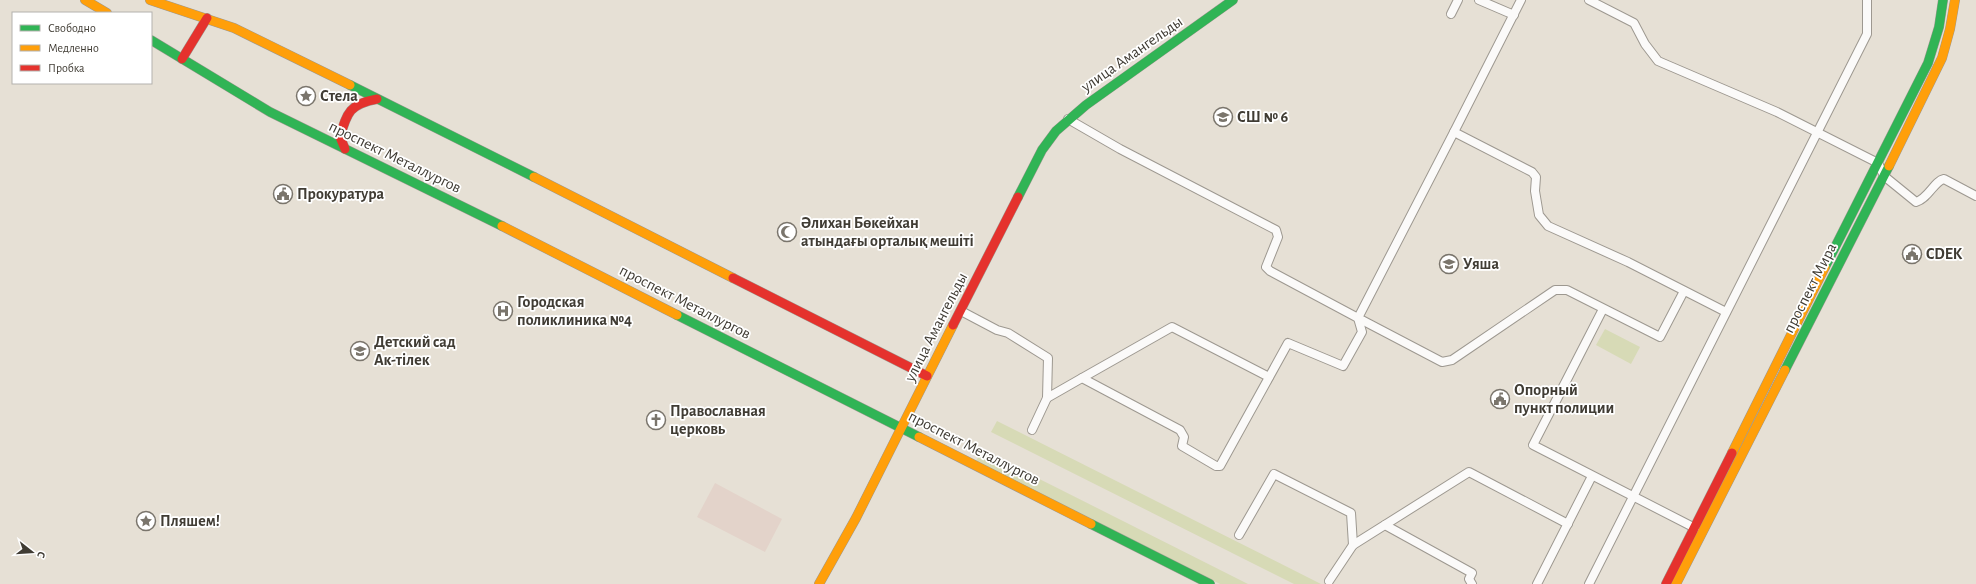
<svg xmlns="http://www.w3.org/2000/svg" width="1976" height="584" font-family="'Alegreya Sans',sans-serif">
<style>
.industrial{fill:#e3d3ca}
.green{fill:#d7dab6}
.lines{fill:none;stroke-linecap:round;stroke-linejoin:round}
.street-casing{stroke:#9d9890;stroke-width:10}
.fast-casing{stroke:#9d9890;stroke-width:10}
.slow-casing{stroke:#9d9890;stroke-width:10}
.jam-casing{stroke:#9d9890;stroke-width:10}
.street{stroke:#fbfaf9;stroke-width:8}
.fast{stroke:#30b455;stroke-width:9}
.slow{stroke:#ff9f0a;stroke-width:9}
.jam{stroke:#e5322d;stroke-width:9}
.labels{text-anchor:middle;dominant-baseline:central;stroke-width:3.5;stroke-linejoin:round;paint-order:stroke}
.street-label{font-size:16px;fill:#403c34;stroke:#fff}
.poi-label{font-size:16px;font-weight:bold;fill:#403c34;stroke:#fff;text-anchor:start}
</style>
<rect width="100%" height="100%" fill="#e6e0d5"/>
<!-- industrial -->
<path class="industrial" d="M715,483L782,519L765,552L697,517Z"/>
<!-- green -->
<g class="green">
<path d="M1605,329L1640,347L1631,364L1596,345Z"/>
<path d="M997,421L1321,584H1294L991,432Z"/>
<path d="M982,450L1248,584H1220L976,461Z"/>
</g>
<g class="lines">
<defs>
<g id="street">
<path d="M1479,0L1514,15"/>
<path d="M1589,0L1634,23L1645,44L1658,61L1777,112L1878,163L1884,176L1916,202C1929,198 1934,181 1944,179L1976,196"/>
<path d="M1451,14L1458,0"/>
<path d="M1454,132L1521,0"/>
<path d="M1684,291L1660,337L1567,290H1555L1452,360L1442,362L1358,318L1454,132L1532,172L1536,177L1535,191L1539,215L1548,226L1628,262L1726,312"/>
<path d="M961,311L997,330L1008,333L1048,358L1047,398L1032,430"/>
<path d="M1082,378L1172,327L1269,377"/>
<path d="M1047,398L1082,378L1180,430L1184,437L1182,446L1216,466H1220L1288,343L1343,366L1362,332L1358,318L1270,271L1266,267L1278,237L1276,230L1120,149L1068,119"/>
<path d="M1554,405L1603,309L1533,445L1695,528"/>
<path d="M1385,525L1472,573L1469,579L1472,584"/>
<path d="M1239,535L1274,474L1351,513L1353,545"/>
<path d="M1329,581L1353,545L1469,472L1568,524"/>
<path d="M1537,584L1592,476"/>
<path d="M1589,584L1867,34V0"/>
</g>
<g id="fast">
<path d="M151,40L270,112L502,226"/>
<path d="M350,85L534,177"/>
<path d="M1018,197L1042,150L1056,131L1086,105L1233,0"/>
<path d="M1825,267L1928,63L1939,27L1943,0"/>
<path d="M677,315L919,437"/>
<path d="M1785,370L1889,166"/>
<path d="M1091,524L1210,584"/>
</g>
<g id="slow">
<path d="M85,0L107,13"/>
<path d="M150,0L234,28L350,85"/>
<path d="M1889,166L1942,58L1950,29L1955,0"/>
<path d="M534,177L733,278"/>
<path d="M502,226L677,315"/>
<path d="M919,437L1091,524"/>
<path d="M1732,453L1825,267"/>
<path d="M819,584L856,518L953,325"/>
<path d="M1676,584L1785,370"/>
</g>
<g id="jam">
<path d="M182,59L207,18"/>
<path d="M345,149L340,137C347,112 350,104 377,99"/>
<path d="M733,278L927,376"/>
<path d="M953,325L1018,197"/>
<path d="M1666,584L1732,453"/>
</g>
</defs>
<!-- street casing -->
<use href="#street" class="street-casing"/>
<!-- fast casing -->
<use href="#fast" class="fast-casing"/>
<!-- slow casing -->
<use href="#slow" class="slow-casing"/>
<!-- jam casing -->
<use href="#jam" class="jam-casing"/>
<!-- street -->
<use href="#street" class="street"/>
<!-- fast -->
<use href="#fast" class="fast"/>
<!-- slow -->
<use href="#slow" class="slow"/>
<!-- jam -->
<use href="#jam" class="jam"/>
</g>
<!-- icons -->
<defs>
<symbol id="sight-ring" viewBox="-11 -11 22 22"><circle r="9.5" fill="#fff" stroke="#7a756c" stroke-width="1.5"/><path d="M0-6L1.8-2.2L6-1.7L2.9 1.2L3.7 5.4L0 3.3L-3.7 5.4L-2.9 1.2L-6-1.7L-1.8-2.2Z" fill="#7a756c"/></symbol>
<symbol id="school-ring" viewBox="-11 -11 22 22"><circle r="9.5" fill="#fff" stroke="#7a756c" stroke-width="1.5"/><path d="M0-5L7-2L0 1L-7-2ZM-4 1L0 2.5L4 1V4Q0 6-4 4Z" fill="#7a756c"/></symbol>
<symbol id="civic-ring" viewBox="-11 -11 22 22"><circle r="9.5" fill="#fff" stroke="#7a756c" stroke-width="1.5"/><path d="M-.6-6.5H3V-4.5H.6V-3L4-1V1h2V6H-6V1h2V-1L-.6-3ZM-1.2 2.5V6h2.4V2.5Z" fill="#7a756c"/></symbol>
<symbol id="mosque-ring" viewBox="-11 -11 22 22"><circle r="9.5" fill="#fff" stroke="#7a756c" stroke-width="1.5"/><path d="M3.5-4.9A6 6 0 1 0 3.5 4.9A5 5 0 1 1 3.5-4.9Z" fill="#7a756c"/></symbol>
<symbol id="hospital-ring" viewBox="-11 -11 22 22"><circle r="9.5" fill="#fff" stroke="#7a756c" stroke-width="1.5"/><path d="M-5-5h3v3.5h4V-5h3V5h-3V1.5h-4V5h-3Z" fill="#7a756c"/></symbol>
<symbol id="church-ring" viewBox="-11 -11 22 22"><circle r="9.5" fill="#fff" stroke="#7a756c" stroke-width="1.5"/><path d="M-1.2-6h2.4v3.5h3.3v2.4h-3.3V6h-2.4V-.1h-3.3v-2.4h3.3Z" fill="#7a756c"/></symbol>
</defs>
<g fill-rule="evenodd">
<use href="#sight-ring" x="295" y="85" width="22" height="22"/>
<use href="#school-ring" x="1212" y="106" width="22" height="22"/>
<use href="#civic-ring" x="272" y="183" width="22" height="22"/>
<use href="#mosque-ring" x="776" y="221" width="22" height="22"/>
<use href="#civic-ring" x="1901" y="243" width="22" height="22"/>
<use href="#school-ring" x="1438" y="253" width="22" height="22"/>
<use href="#hospital-ring" x="492" y="300" width="22" height="22"/>
<use href="#school-ring" x="349" y="340" width="22" height="22"/>
<use href="#civic-ring" x="1489" y="388" width="22" height="22"/>
<use href="#church-ring" x="645" y="409" width="22" height="22"/>
<use href="#sight-ring" x="135" y="510" width="22" height="22"/>
</g>
<g class="labels">
<!-- street labels -->
<g class="street-label">
<text transform="translate(1132 54) rotate(-35)">улица Амангельды</text>
<text transform="translate(395 157) rotate(26)">проспект Металлургов</text>
<text transform="translate(1810 288) rotate(-63)">проспект Мира</text>
<text transform="translate(685 302) rotate(27)">проспект Металлургов</text>
<text transform="translate(936 327) rotate(-63)">улица Амангельды</text>
<text transform="translate(974 448) rotate(27)">проспект Металлургов</text>
</g>
<!-- poi labels -->
<g class="poi-label">
<text x="320" y="96">Стела</text>
<text x="1237" y="117">СШ № 6</text>
<text x="297" y="194">Прокуратура</text>
<text x="801" y="223">Әлихан Бөкейхан<tspan x="801" dy="18">атындағы орталық мешіті</tspan></text>
<text x="1926" y="254">CDEK</text>
<text x="1463" y="264">Уяша</text>
<text x="517" y="302">Городская<tspan x="517" dy="18">поликлиника №4</tspan></text>
<text x="374" y="342">Детский сад<tspan x="374" dy="18">Ак-тiлек</tspan></text>
<text x="1514" y="390">Опорный<tspan x="1514" dy="18">пункт полиции</tspan></text>
<text x="670" y="411">Православная<tspan x="670" dy="18">церковь</tspan></text>
<text x="160" y="521">Пляшем!</text>
</g>
</g>
<!-- legend -->
<rect x="12" y="12" width="140" height="72" fill="#ffffff" stroke="#b3b1ae"/>
<rect x="20" y="25" width="20" height="6" fill="#30b455" stroke="#b3b1ae"/>
<text x="48" y="32" font-size="12" fill="#403c34">Свободно</text>
<rect x="20" y="45" width="20" height="6" fill="#ff9f0a" stroke="#b3b1ae"/>
<text x="48" y="52" font-size="12" fill="#403c34">Медленно</text>
<rect x="20" y="65" width="20" height="6" fill="#e5322d" stroke="#b3b1ae"/>
<text x="48" y="72" font-size="12" fill="#403c34">Пробка</text>
<!-- north arrow -->
<g transform="translate(32 552) rotate(107)" stroke="#ffffff" stroke-width="3" paint-order="stroke">
<path d="M0-3L7 15L0 10L-7 15Z" fill="#403c34"/>
<text y="-6" font-size="11" font-weight="bold" text-anchor="middle" fill="#403c34">С</text>
</g>
</svg>
